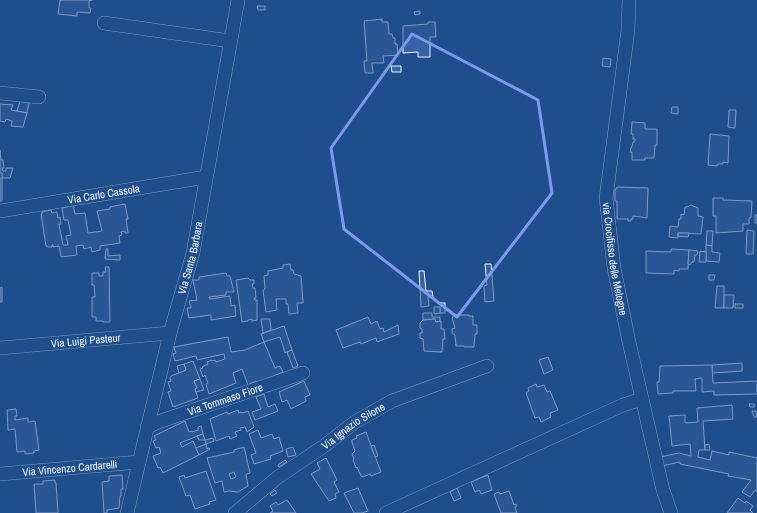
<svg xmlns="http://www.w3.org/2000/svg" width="757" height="513" font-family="'Archivo Narrow',sans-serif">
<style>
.building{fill:#3563a3;stroke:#f2f6ff;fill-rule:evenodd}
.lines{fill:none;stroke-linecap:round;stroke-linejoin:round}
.minor-casing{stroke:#f2f6ff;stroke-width:14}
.minor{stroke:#1f4e8c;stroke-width:13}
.marked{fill:none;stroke:#7d9aea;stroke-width:3;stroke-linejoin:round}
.labels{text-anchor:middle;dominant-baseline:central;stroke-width:3;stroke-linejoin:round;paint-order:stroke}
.street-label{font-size:11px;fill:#f2f6ff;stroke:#1f4e8c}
</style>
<rect width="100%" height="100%" fill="#1f4e8c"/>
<!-- building -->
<g class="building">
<path d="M60,0H92L89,1V8H91L90,13L77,12V16L58,14Z"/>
<path d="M257,6H265V10H258Z"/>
<path d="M420,11V14L415,15L414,12Z"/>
<path d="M382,19V22H388L389,34H392L393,38H395V44H397L398,55L383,56L384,63H372L373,73H365L364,61H367L364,21Z"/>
<path d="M428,22H435L436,37H430V57H418V52L403,53V26L428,24Z"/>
<path d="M603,58L611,59L610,67L602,66Z"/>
<path d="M391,66H401V72H392Z"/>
<path d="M20,101L29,103L27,113L17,111Z"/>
<path d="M0,104L13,105L11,110L27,113L23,127L11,126L12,121L6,119L5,122L0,121Z"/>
<path d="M672,107H678V114L671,113Z"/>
<path d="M729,110H736L735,128L728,127Z"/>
<path d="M632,122L645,123V129H657V145H655L654,158H645V160H632V152H630L631,148L632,146L633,142L635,141V139H633V134H631Z"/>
<path d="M710,134L729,136L728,163L723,162V164H718L717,166L708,165Z"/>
<path d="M0,150L1,160H3L4,168H2L3,171H6V168H13L10,178H2V201H0V178H2V173H0Z"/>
<path d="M617,187L648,188L647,218L633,216V219H631V221H628V219H617V201H615V190Z"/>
<path d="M713,198H723V200L752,201L751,218H749V224H743V231L716,233V216H713Z"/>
<path d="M73,204L75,214L85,213L88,233L102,231L97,211L110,209V207L125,204L128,219H126L128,233H125V231L121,232L122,235L119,236L120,243L100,246V250L92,252L91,247L84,249L83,245L76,246L77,255L61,257L59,246L53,247V245H52V247H48L46,246L41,214H42V212L51,210L52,213L57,212L58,218L60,217L61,224H59L63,245H68L66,236L71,235L68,220H64L62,208L68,207L67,205Z"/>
<path d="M691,205L698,208V216L703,217L701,234L678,233V238L669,237L670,226L678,227L679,219H681V214L684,215L685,207H687Z"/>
<rect x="755" y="215" width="2" height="8"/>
<path d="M747,230L754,231L753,254H746Z"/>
<path d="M707,231H713L712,246L706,245Z"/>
<path d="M678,233H689L688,237L678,236Z"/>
<path d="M706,245L712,246V252L720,253L719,262L706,261Z"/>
<path d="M106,249H108V256L120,255V260L105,259Z"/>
<path d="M671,249L689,250L688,269H679V271L674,270V274L646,273V251L671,252Z"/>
<path d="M689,250L698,251L697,255H695L694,262H692L690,265L688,264Z"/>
<path d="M700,251L706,252V262H699Z"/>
<path d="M290,264L291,270H293L294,274L301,276L303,303H297L298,313L289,314L288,304H286V299H276L277,310L266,312L263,290L265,289L264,276L268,275V271L283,268V265Z"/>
<path d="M485,264H491L494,301L485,302L484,286L487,285Z"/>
<path d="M105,267H109L110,322H103V321H96V317H92V297H95L94,285H92V273H99V276H103V272H106Z"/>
<path d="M419,271H424L426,291H432L433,297H428L429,306L421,307Z"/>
<path d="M226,273L227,276H230L234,292H226V295L209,297L210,299L230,296L231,306L235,305L236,316L211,320V315L189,318L187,308H191L189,301L197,300L193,280H199V277Z"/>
<path d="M709,275H715L714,280H709Z"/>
<path d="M248,278L250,280H254V284H252L253,288H255L256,298H254L255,300H257V320L252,321V319L248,320V321L242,322L236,280Z"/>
<path d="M717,286H724V308H715Z"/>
<path d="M2,287V302H0V288Z"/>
<path d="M724,295H734L733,308H724Z"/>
<rect x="440" y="303" width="5" height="10"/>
<rect x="735" y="304" width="8" height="4"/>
<path d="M434,307H440V313L434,314Z"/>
<path d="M423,313H432V317H440V321L436,322L435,319L423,320Z"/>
<path d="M454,315H469V316H473V325H477V334H475L474,347H464V346H456L455,335L452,333V329L455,328L452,318Z"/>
<path d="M368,317L371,324L377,321L380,329L383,328L384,332L398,325L399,334L377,342L376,338L361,344L360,342L343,348L336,330Z"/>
<path d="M261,319H270L271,330L263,333Z"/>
<path d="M435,319L436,322L441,321V329H444L445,339H443L442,352L424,351L423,339L420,338V333H422V329L420,328V323L423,320Z"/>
<path d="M284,326L292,350L285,353L280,337L264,342L261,334Z"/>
<path d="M228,337L231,352L245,350L264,342L275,368L280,366L283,372L257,383L256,381L248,385L242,369L233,373L236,383L209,394L206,384L208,383L205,375L203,377L200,369L203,368L202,367L208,364L207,362L212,360V361L215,360L216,362L225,359L224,354L197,360L196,356L175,361L173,354L176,353L174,347Z"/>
<path d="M292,350L298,366L293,368L287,352Z"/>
<path d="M548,357L553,370L544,374L539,360Z"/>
<path d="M193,361L200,379L194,381L197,388L195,389L198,398L173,407L168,392L171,391L168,382L171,381L170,378L171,376L186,370L184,364Z"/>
<path d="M742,363V371L712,373V365Z"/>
<path d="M184,364L186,370L179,373L177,366Z"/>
<path d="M712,365L713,383L757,381V394L714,395V391L702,392V378L695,379L696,391H673V393L658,394L657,382H659L660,366Z"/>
<path d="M200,379L204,390L196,392L195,389L197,388L194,381Z"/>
<path d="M304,381L310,395L305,397L306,401L291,409L287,400L282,402L279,392Z"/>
<path d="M536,384L537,387L544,385L547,392L550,391L558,410L550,413L551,417L541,422L539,417L535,418L526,393L529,391L528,388Z"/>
<path d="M264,394L268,407L275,404L278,411L255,420L252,412L261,409L256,397Z"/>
<path d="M749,404H754V407H750Z"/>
<path d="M732,405L733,419L703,421L705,450H699L698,457L710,460L712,451L729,455V452L757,458V492L755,490L750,497L742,492L751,480L728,476L729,474L680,464V462L662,466L660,457L679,453L691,456L690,444L672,446L669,416L685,415V423L698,422L697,408Z"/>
<path d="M16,409L17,416H15V420L28,418V422L35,421L39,450L34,451V453L25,454V451L17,452L15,429L8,430L7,410Z"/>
<path d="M238,410L239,413L241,412L242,413L248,411L254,427L247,432L245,427L240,428L241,430L235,432L237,436L230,439L229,436L216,441L210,419L227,412L228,414Z"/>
<path d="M752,411H756L757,417H754Z"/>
<path d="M185,421L189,432L192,431V432L198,430V427L201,426L203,434L180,443L182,447L193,441L199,455L163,473L160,467L158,468L153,456L161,453L159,447L156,448L153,441L156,440L154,436Z"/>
<path d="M258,430L261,438L272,434L274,439L279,437L283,451L270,456L271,459L254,464L251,455L256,453L249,434Z"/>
<path d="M366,432L381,472L371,476L370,474L363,477L361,476L357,467L356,468L353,460L354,459L352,454L355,451L352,442V440L357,438L356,436Z"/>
<path d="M203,434L205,440H199L197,436Z"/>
<path d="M213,438L214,441L206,444L205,440Z"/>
<path d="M206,444L207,449L209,448L210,449L199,455L196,448Z"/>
<path d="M709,444L710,450H705V445Z"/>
<path d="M374,445L378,456L375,457L371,446Z"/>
<path d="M244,447L250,473L246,474L248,486L238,492L229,491L224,492L222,481L215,483L207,458L234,452V450ZM234,472L236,477L231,479L229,474Z"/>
<path d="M293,447L296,455L288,457L286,449Z"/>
<path d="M326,458L337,480L334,482L339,492L335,494L336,498L329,501L311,474L320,469L317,463Z"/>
<path d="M285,460L287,462L279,467L278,465Z"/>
<path d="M206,471L216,500L209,502L210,504L195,509L190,495L186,496L179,477L184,475L185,478Z"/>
<path d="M122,475L123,489H121V496H120L119,508L107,510V513H104L102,482L109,481V476Z"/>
<path d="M488,475L492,490L481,494L479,490L475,492L471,482Z"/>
<path d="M55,480V483H56L58,513H36L34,484H43V481Z"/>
<path d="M358,488L368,511L362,513H354L344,493Z"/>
<path d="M457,488L461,498L454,501L450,492Z"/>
<path d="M275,490L277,493L272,496L270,494Z"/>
<path d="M509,491L514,505L516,504L517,506L515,507L517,513H501L494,494L499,492L500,494Z"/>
<path d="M738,498L745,503L746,501L753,506L750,510L753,513H727Z"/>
<path d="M287,500L296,513H270L273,511L270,506L276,502L278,505Z"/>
</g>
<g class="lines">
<defs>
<g id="minor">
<path id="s1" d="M629,0L628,30L606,198L614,268L629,342L663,490L671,513"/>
<path d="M104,23L230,41"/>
<path d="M0,93L39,97"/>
<path id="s2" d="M0,211L206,177"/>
<path id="s3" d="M0,348L170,333"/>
<path id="s4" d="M147,427L161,421L303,373"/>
<path id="s5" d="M0,474L139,462"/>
<path id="s6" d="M127,513L170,333L193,253L238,0"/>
<path id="s7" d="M235,513L278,477L324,446L355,422L392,401L487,366"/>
<path d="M386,513L623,405L642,399"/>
</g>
</defs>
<!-- minor casing -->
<use href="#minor" class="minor-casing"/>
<!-- minor -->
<use href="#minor" class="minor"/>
</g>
<!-- marked area -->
<path d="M0 0H757V513H0ZM412,34L538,100L552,193L457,317L344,229L331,148Z" fill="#1f4e8c" fill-opacity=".55" fill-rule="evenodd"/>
<path class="marked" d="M412,34L538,100L552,193L457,317L344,229L331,148Z"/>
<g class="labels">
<!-- street labels -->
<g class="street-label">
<text stroke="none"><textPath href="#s2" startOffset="105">Via Carlo Cassola</textPath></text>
<text stroke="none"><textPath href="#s6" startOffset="263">Via Santa Barbara</textPath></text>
<text stroke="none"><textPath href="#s1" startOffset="261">via Crocifisso delle Melogne</textPath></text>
<text stroke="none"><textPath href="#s3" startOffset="86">Via Luigi Pasteur</textPath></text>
<text stroke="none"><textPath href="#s4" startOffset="83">Via Tommaso Fiore</textPath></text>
<text stroke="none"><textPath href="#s7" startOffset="147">Via Ignazio Silone</textPath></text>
<text stroke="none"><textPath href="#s5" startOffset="70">Via Vincenzo Cardarelli</textPath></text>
</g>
</g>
</svg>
